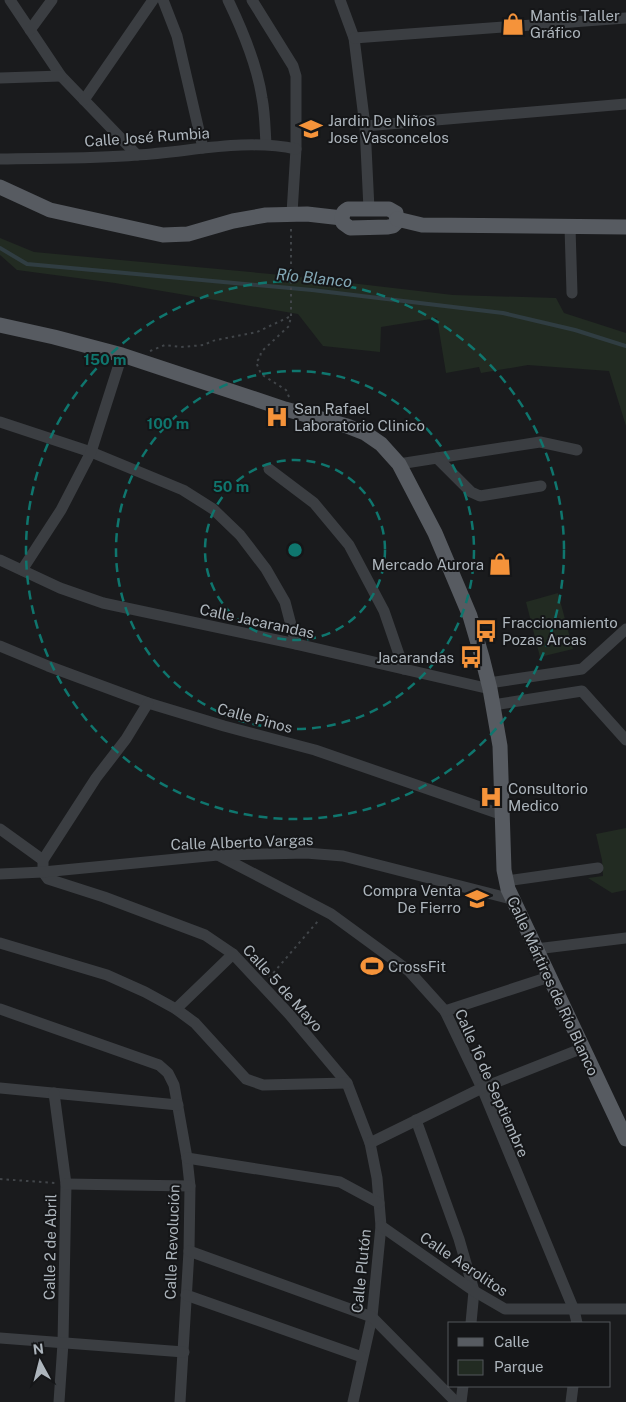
<svg xmlns="http://www.w3.org/2000/svg" width="626" height="1402" font-family="'Public Sans',sans-serif">
<style>
.green{fill:#222b22}
.lines{fill:none;stroke-linecap:round;stroke-linejoin:round}
.stream{stroke:#303d42;stroke-width:4}
.path{stroke:#414549;stroke-width:2;stroke-dasharray:2.5 4;stroke-linecap:butt}
.minor{stroke:#3b3e42;stroke-width:11}
.major{stroke:#575b61;stroke-width:15}
.ring{fill:none;stroke:#0f766e;stroke-width:2.5;stroke-dasharray:9 6}
.labels{text-anchor:middle;dominant-baseline:central;stroke-width:4;stroke-linejoin:round;paint-order:stroke}
.poi-label{font-size:15px;fill:#adb5bc;stroke:#151618;text-anchor:start}
.street-label{font-size:15px;fill:#adb5bc;stroke:#151618}
.water-label{font-size:16px;font-style:italic;fill:#84a9b7;stroke:#151618}
.centre{fill:#0f766e;stroke:#151618;stroke-width:2.5}
.ring-label{font-size:15px;text-anchor:middle;font-weight:bold;fill:#0f766e;stroke:#151618;stroke-width:4;stroke-linejoin:round;paint-order:stroke}
</style>
<rect width="100%" height="100%" fill="#1a1b1d"/>
<!-- green -->
<g class="green">
<path d="M0,238L34,252L282,275L453,295L556,298L564,313L626,333V426L609,371L528,365L481,373L479,367L446,373L437,318L381,327L380,352L323,346L298,314L115,283L17,270L0,255Z"/>
<path d="M558,593L573,649L540,657L526,602Z"/>
<path d="M626,828V890L612,893L588,878L603,876L602,860L596,834Z"/>
</g>
<g class="lines">
<!-- stream -->
<path class="stream" d="M0,248L27,264L312,290L503,313L575,330L626,346"/>
<!-- path -->
<g class="path">
<path d="M150,351L165,345L181,347L204,345L212,341L257,332L291,316"/>
<path d="M289,397L286,390L261,374L256,362L260,358L261,352L289,326L291,316V229"/>
<path d="M269,978L318,921"/>
<path d="M0,1179L55,1183"/>
</g>
<!-- minor -->
<g class="minor">
<path d="M10,0L61,76L137,155"/>
<path d="M163,0L177,36L203,148"/>
<path d="M228,0C243,31 257,64 262,98C265,113 265,129 266,144"/>
<path d="M252,0L293,66L296,76V149L292,213"/>
<path d="M340,0L354,38L365,126L369,209"/>
<path d="M30,30L52,0"/>
<path d="M354,38L626,18"/>
<path d="M0,78L61,76"/>
<path d="M84,100L153,0"/>
<path d="M365,126L626,104"/>
<path d="M0,159C46,158 92,159 137,155C190,152 244,138 296,149"/>
<path d="M570,227L572,293"/>
<path d="M0,422L91,452L183,490L213,509L240,535L266,569L285,602L296,644"/>
<path d="M437,458L540,442L577,450"/>
<path d="M399,464L437,458L471,492L480,496L541,486"/>
<path d="M269,469L314,503L349,545L384,611L404,669"/>
<path d="M0,560L60,588L103,603L296,644L490,689"/>
<path d="M22,570L61,510L91,452L122,355"/>
<path d="M0,646L48,666L148,703L224,726L315,750L503,815"/>
<path d="M489,683L582,669L626,629"/>
<path d="M493,705L582,691L626,740"/>
<path d="M0,829L43,860"/>
<path d="M218,855L331,914L409,971L445,1011L482,1088L574,1310L577,1323"/>
<path d="M43,872L48,879L104,897L205,935L233,954L289,1014L347,1083L370,1143L377,1178L381,1226L372,1317L353,1402"/>
<path d="M43,872V860L96,778L126,739L148,703"/>
<path d="M0,874L43,872L218,855L306,853L343,856L511,899"/>
<path d="M506,881L598,868"/>
<path d="M0,943L107,975L145,992L176,1009L195,1023L246,1079L263,1085L347,1083"/>
<path d="M536,949L626,938"/>
<path d="M0,1009L159,1065L168,1073L174,1085L187,1158L190,1186L189,1251L180,1402"/>
<path d="M176,1009L233,954"/>
<path d="M445,1011L549,977"/>
<path d="M0,1088L178,1105"/>
<path d="M54,1093L66,1184L63,1343L59,1402"/>
<path d="M416,1120L459,1239L474,1291L471,1323"/>
<path d="M370,1143L482,1088L583,1048"/>
<path d="M187,1158L340,1182L379,1203"/>
<path d="M66,1184L190,1186"/>
<path d="M381,1226L474,1291L505,1309H626"/>
<path d="M189,1251L372,1317L456,1402"/>
<path d="M186,1295L362,1357"/>
<path d="M0,1338L184,1352"/>
<path d="M461,1402L463,1386"/>
<path d="M571,1402L573,1386"/>
</g>
<!-- major -->
<g class="major">
<path d="M0,187L50,210L163,235L188,234L233,221L266,215L307,214L342,218"/>
<path d="M348,209H389L396,213L397,222L393,226L388,227L350,228L343,223C341,217 342,212 348,209Z"/>
<path d="M397,219L422,225L626,227"/>
<path d="M0,325L54,337L122,355L285,409L347,426L365,433L381,444L399,464L435,533L470,616L482,657L490,689L500,746L504,870L508,889L626,1139"/>
</g>
</g>
<!-- distance rings -->
<g class="ring">
<circle cx="295" cy="550" r="90"/>
<circle cx="295" cy="550" r="179"/>
<circle cx="295" cy="550" r="269"/>
</g>
<!-- icons -->
<defs>
<symbol id="shop-bare" viewBox="-9 -9 18 18"><path d="M-5-2.5h2.3a2.7 3.5 0 0 1 5.4 0H5L5.5 6h-11ZM-1.5-2.5h3a1.5 2.3 0 0 0-3 0Z" fill="#f5933a" stroke="#151618" stroke-width="2.5" paint-order="stroke"/></symbol>
<symbol id="school-bare" viewBox="-9 -9 18 18"><path d="M0-5L7-2L0 1L-7-2ZM-4 1L0 2.5L4 1V4Q0 6-4 4Z" fill="#f5933a" stroke="#151618" stroke-width="2.5" paint-order="stroke"/></symbol>
<symbol id="hospital-bare" viewBox="-9 -9 18 18"><path d="M-5-5h3v3.5h4V-5h3V5h-3V1.5h-4V5h-3Z" fill="#f5933a" stroke="#151618" stroke-width="2.5" paint-order="stroke"/></symbol>
<symbol id="bus-bare" viewBox="-9 -9 18 18"><path d="M-5-6H5V4H4V6H2V4H-2V6H-4V4H-5ZM-3.5-4V0h7V-4ZM-3.5 1.2v1.5H-2V1.2ZM2 1.2v1.5H3.5V1.2Z" fill="#f5933a" stroke="#151618" stroke-width="2.5" paint-order="stroke"/></symbol>
<symbol id="stadium-bare" viewBox="-9 -9 18 18"><path d="M0-5a6.5 5 0 1 0 0 10a6.5 5 0 1 0 0-10ZM-3.5-1.8h7v3.6h-7Z" fill="#f5933a" stroke="#151618" stroke-width="2.5" paint-order="stroke"/></symbol>
</defs>
<g fill-rule="evenodd">
<use href="#shop-bare" x="497" y="8" width="32" height="32"/>
<use href="#school-bare" x="295" y="113" width="32" height="32"/>
<use href="#hospital-bare" x="261" y="401" width="32" height="32"/>
<use href="#shop-bare" x="484" y="548" width="32" height="32"/>
<use href="#bus-bare" x="470" y="615" width="32" height="32"/>
<use href="#bus-bare" x="455" y="641" width="32" height="32"/>
<use href="#hospital-bare" x="475" y="781" width="32" height="32"/>
<use href="#school-bare" x="461" y="883" width="32" height="32"/>
<use href="#stadium-bare" x="356" y="950" width="32" height="32"/>
</g>
<g class="labels">
<!-- poi labels -->
<g class="poi-label">
<text x="530" y="15">Mantis Taller<tspan x="530" dy="17">Gráfico</tspan></text>
<text x="328" y="120">Jardin De Niños<tspan x="328" dy="17">Jose Vasconcelos</tspan></text>
<text x="294" y="408">San Rafael<tspan x="294" dy="17">Laboratorio Clinico</tspan></text>
<text x="484" y="564" text-anchor="end">Mercado Aurora</text>
<text x="502" y="622">Fraccionamiento<tspan x="502" dy="17">Pozas Arcas</tspan></text>
<text x="454" y="657" text-anchor="end">Jacarandas</text>
<text x="508" y="788">Consultorio<tspan x="508" dy="17">Medico</tspan></text>
<text x="461" y="890" text-anchor="end">Compra Venta<tspan x="461" dy="17">De Fierro</tspan></text>
<text x="388" y="966">CrossFit</text>
</g>
<!-- street labels -->
<g class="street-label">
<text transform="translate(147 137) rotate(-4)">Calle José Rumbia</text>
<text transform="translate(257 621) rotate(12)">Calle Jacarandas</text>
<text transform="translate(255 718) rotate(15)">Calle Pinos</text>
<text transform="translate(242 842) rotate(-2)">Calle Alberto Vargas</text>
<text transform="translate(553 986) rotate(65)">Calle Mártires de Río Blanco</text>
<text transform="translate(283 988) rotate(48)">Calle 5 de Mayo</text>
<text transform="translate(492 1083) rotate(66)">Calle 16 de Septiembre</text>
<text transform="translate(172 1242) rotate(-88)">Calle Revolución</text>
<text transform="translate(50 1247) rotate(-89)">Calle 2 de Abril</text>
<text transform="translate(464 1264) rotate(34)">Calle Aerolitos</text>
<text transform="translate(361 1271) rotate(-84)">Calle Plutón</text>
</g>
<!-- water labels -->
<g class="water-label">
<text transform="translate(314 278) rotate(6)">Río Blanco</text>
</g>
</g>
<circle cx="295" cy="550" r="8" class="centre"/>
<g class="ring-label">
<text x="105" y="365">150 m</text>
<text x="168" y="429">100 m</text>
<text x="231" y="492">50 m</text>
</g>
<!-- legend -->
<rect x="448" y="1322" width="162" height="65" fill="#151618" stroke="#52565a"/>
<rect x="458" y="1338" width="25" height="8" fill="#575b61" stroke="#52565a"/>
<text x="494" y="1347" font-size="15" fill="#adb5bc">Calle</text>
<rect x="458" y="1360" width="25" height="15" fill="#222b22" stroke="#52565a"/>
<text x="494" y="1372" font-size="15" fill="#adb5bc">Parque</text>
<!-- north arrow -->
<g transform="translate(40 1362) rotate(353)" stroke="#151618" stroke-width="4" paint-order="stroke">
<path d="M0-4L9 19L0 12L-9 19Z" fill="#adb5bc"/>
<text y="-8" font-size="14" font-weight="bold" text-anchor="middle" fill="#adb5bc">N</text>
</g>
</svg>
